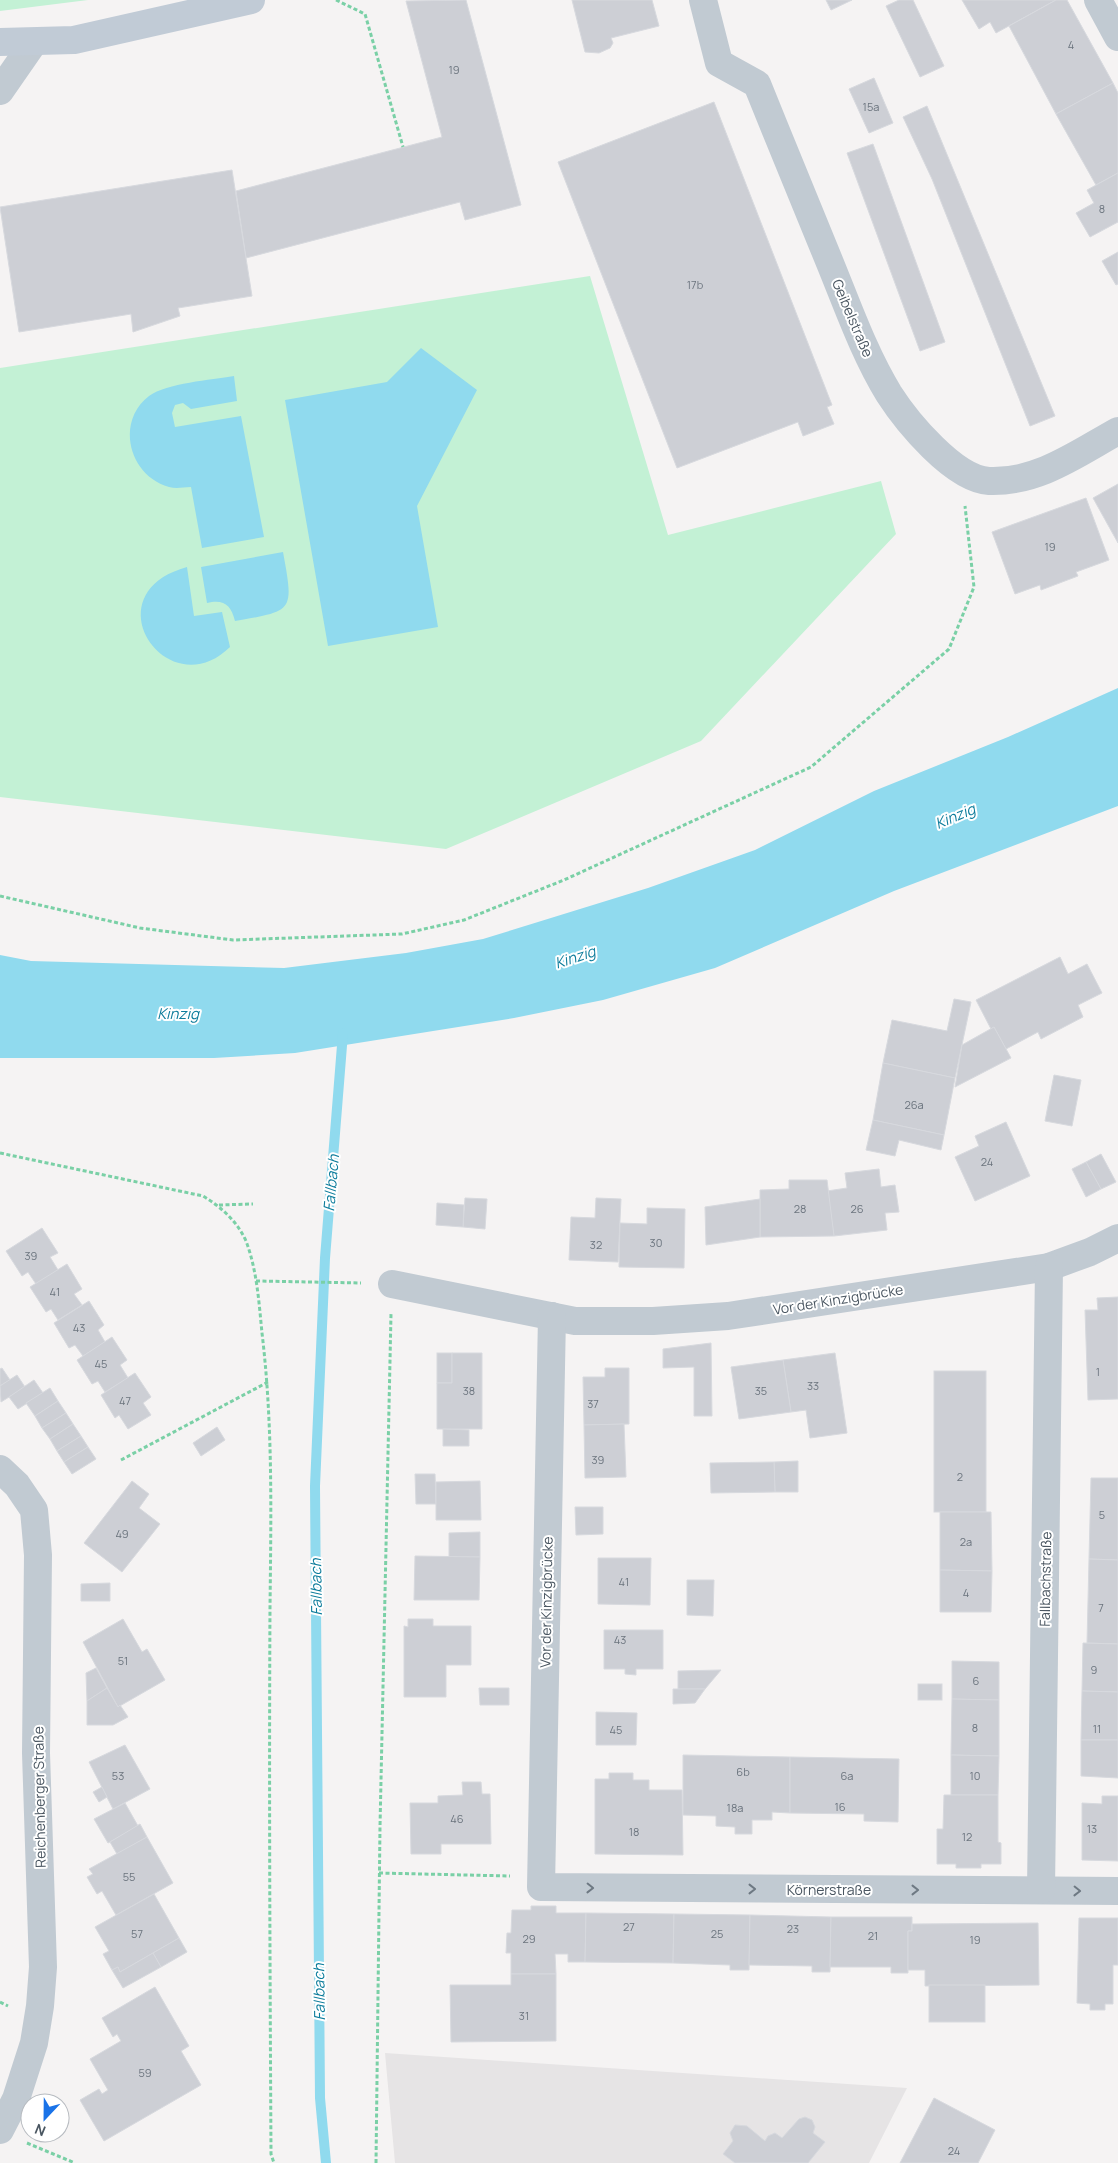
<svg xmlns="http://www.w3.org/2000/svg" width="1118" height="2163" font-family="Manrope,sans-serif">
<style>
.education{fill:#e6e4e5}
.green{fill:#c3f1d5}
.water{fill:#90daee}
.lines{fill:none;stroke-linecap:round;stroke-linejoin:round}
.stream{stroke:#90daee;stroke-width:10}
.building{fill:#cdcfd5;stroke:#d7d9de}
.path{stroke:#7ad0a6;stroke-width:3;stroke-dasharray:4 2.5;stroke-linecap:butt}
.street{stroke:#c1cad2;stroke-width:28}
.secondary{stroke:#c1cbd6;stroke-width:28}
.oneway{stroke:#6e7983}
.labels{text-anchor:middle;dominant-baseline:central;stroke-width:4;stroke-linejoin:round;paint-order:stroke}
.number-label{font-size:11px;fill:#6b747e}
.street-label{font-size:14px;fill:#4a5661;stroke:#fff}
.water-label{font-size:15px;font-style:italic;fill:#0c7c9b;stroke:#fff}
</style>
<rect width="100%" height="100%" fill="#f5f3f3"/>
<!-- education -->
<path class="education" d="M385,2053L907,2088L869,2163H395Z"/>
<!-- green -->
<g class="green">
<path d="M0,0H88L0,11Z"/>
<path d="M590,276L668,535L881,481L896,534L701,741L446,849L0,797V368Z"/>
</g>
<!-- water -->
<g class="water">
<path d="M421,348L477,390L417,506L438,627L328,646L285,400L387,382Z"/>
<path d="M234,376L237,401L191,409L183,403L175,405L172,413L175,427L241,416L264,537L202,548L191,487C183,487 177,489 169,487C129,476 115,422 149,396C167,383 211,380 234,376Z"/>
<path d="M283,552C294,612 294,611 235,621C231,605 224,599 207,603L201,567Z"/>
<path d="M187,567L194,616L222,612L230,647C168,708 89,594 187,567Z"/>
<path d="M1118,688V806L894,891L715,968L603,1000L514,1018L295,1053L214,1058H0V955L31,961L284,968L406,953L483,939L648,888L755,850L874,791L1008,737Z"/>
</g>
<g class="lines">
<!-- stream -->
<path class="stream" d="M326,2163L320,2098L315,1486L325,1258L343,1033"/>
</g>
<!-- building -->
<g class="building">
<path d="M466,0L521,205L465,220L460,202L246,258L236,191L442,137L406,1Z"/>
<path d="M572,0H652L659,26L611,38L613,43L610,48L599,53L585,52Z"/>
<path d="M826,0H852L831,10Z"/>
<path d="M899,0H913L944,66L920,77L886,6Z"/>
<path d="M962,0H1056L996,33L990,22L979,29Z"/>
<path d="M1056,0H1067L1113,83L1056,114L1009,26Z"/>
<path d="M874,78L893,123L869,133L849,89Z"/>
<path d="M1113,83L1118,93V173L1096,185L1056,114Z"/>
<path d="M714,102L832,405L827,407L834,424L803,436L798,422L677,468L558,162Z"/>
<path d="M927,106L1055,416L1030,426L932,179L903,117Z"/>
<path d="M873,144L945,342L920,351L847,153Z"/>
<path d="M232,170L252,296L178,308L180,316L133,332L131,314L19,332L0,207Z"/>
<path d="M1118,173V222L1090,237L1076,213L1094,203L1087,190Z"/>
<path d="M1118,252V284L1116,285L1102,261Z"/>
<path d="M1118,484V543L1093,498Z"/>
<path d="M1086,498L1109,560L1076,572L1078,576L1041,590L1040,585L1015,594L992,532Z"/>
<path d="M1060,957L1068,974L1087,964L1102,993L1078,1005L1083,1017L1041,1039L1038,1032L1006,1049L994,1027L991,1029L976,1000Z"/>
<path d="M954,999L971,1002L955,1078L883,1063L892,1020L947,1031Z"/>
<path d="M994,1027L1011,1058L955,1087L962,1045Z"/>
<path d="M883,1063L955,1078L944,1135L873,1120Z"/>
<path d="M1054,1075L1081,1080L1072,1126L1045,1121Z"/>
<path d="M873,1120L944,1135L941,1150L899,1140L895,1156L866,1150Z"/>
<path d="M1006,1122L1030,1176L975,1201L955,1157L979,1146L975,1136Z"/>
<path d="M1101,1154L1116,1182L1101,1189L1086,1162Z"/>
<path d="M1086,1162L1101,1189L1086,1197L1072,1169Z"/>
<path d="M879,1169L881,1187L895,1185L899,1212L885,1213L887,1230L834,1236L827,1191L847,1188L845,1173Z"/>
<path d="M789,1180H827L834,1236L760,1237V1190L789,1189Z"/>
<path d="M465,1198L487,1199L485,1229L463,1227Z"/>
<path d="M596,1198L621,1199L618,1262L569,1260L571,1217L595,1218Z"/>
<path d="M760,1199V1237L706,1245L705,1207Z"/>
<path d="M437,1203L464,1205L463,1227L436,1225Z"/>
<path d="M647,1208L685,1209L684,1268L619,1267L620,1223L647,1224Z"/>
<path d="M42,1228L58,1253L50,1257L58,1270L36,1284L28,1272L22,1276L6,1251Z"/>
<path d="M67,1264L82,1289L74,1294L82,1305L58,1320L51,1309L46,1312L30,1287Z"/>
<path d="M1118,1297V1399L1088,1400L1085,1310H1098L1097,1298Z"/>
<path d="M89,1301L104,1325L98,1330L105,1342L83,1356L75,1345L69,1348L54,1323Z"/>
<path d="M112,1337L127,1360L120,1365L128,1378L105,1392L98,1381L92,1384L77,1360Z"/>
<path d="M711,1343L712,1416H694V1367L663,1368V1349Z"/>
<rect x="437" y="1353" width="15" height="30"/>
<path d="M452,1353H482V1429H437V1383H452Z"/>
<path d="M835,1353L847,1433L810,1438L806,1410L791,1412L783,1360Z"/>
<path d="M783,1360L791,1412L739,1419L731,1367Z"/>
<path d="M2,1368L10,1380L0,1386V1369Z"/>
<path d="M605,1368H629V1424L584,1425L583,1377H605Z"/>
<rect x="934" y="1371" width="52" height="141"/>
<path d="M135,1373L151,1397L143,1403L151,1415L128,1429L119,1415L115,1418L101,1395Z"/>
<path d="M17,1375L25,1387L1,1402L0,1386Z"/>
<path d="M34,1380L43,1393L18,1409L9,1397Z"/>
<path d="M50,1388L58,1401L35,1416L26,1403Z"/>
<path d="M58,1401L66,1413L42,1428L35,1416Z"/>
<path d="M66,1413L73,1424L50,1439L42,1428Z"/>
<path d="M73,1424L81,1436L57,1451L50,1439Z"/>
<path d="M624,1424L626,1477L585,1478L584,1425Z"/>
<path d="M217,1427L225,1440L201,1456L193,1443Z"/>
<path d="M443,1429L469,1430V1446H443Z"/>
<path d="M81,1436L88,1447L64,1462L57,1451Z"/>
<path d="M88,1447L96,1459L72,1474L64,1462Z"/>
<path d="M798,1461V1492H775L774,1462Z"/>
<path d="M774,1462L775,1492L711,1493L710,1463Z"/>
<path d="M415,1474H435L436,1504H416Z"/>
<path d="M1091,1478H1118V1560L1089,1559Z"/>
<path d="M132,1481L149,1494L139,1508L160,1524L122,1572L84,1543Z"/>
<path d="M480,1481L481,1520H436V1482Z"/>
<path d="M575,1507H603V1534L576,1535Z"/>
<path d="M940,1512H991L992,1571L940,1570Z"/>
<path d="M480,1532V1557H449V1533Z"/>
<path d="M415,1556L480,1557L479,1600H414Z"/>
<path d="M598,1558H651L650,1605L598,1604Z"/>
<path d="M1089,1559L1118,1560V1644L1087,1643Z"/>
<path d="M940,1570L992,1571L991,1612H940Z"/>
<path d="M687,1580H714L713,1616L687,1615Z"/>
<path d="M110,1583V1601H81V1584Z"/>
<path d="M123,1619L142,1652L147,1649L165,1680L118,1707L83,1642Z"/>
<path d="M408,1619H433V1626H471V1665H446V1697H404V1626L408,1627Z"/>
<path d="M604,1630H663V1669H636V1675L625,1674V1669H604Z"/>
<path d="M1083,1643L1118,1644V1692L1082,1691Z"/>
<path d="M952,1661L999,1662V1700L952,1699Z"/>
<path d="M96,1668L107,1688L87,1701L86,1673Z"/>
<path d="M721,1670L705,1689H678V1671Z"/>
<rect x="918" y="1684" width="24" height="16"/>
<path d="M107,1688L118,1707L120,1705L128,1717L113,1725H87V1701Z"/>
<path d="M479,1688H509V1705H480Z"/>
<path d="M673,1689H705L695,1703L673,1704Z"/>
<path d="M1082,1691L1118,1692V1740H1081Z"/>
<path d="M952,1699L999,1700V1756L951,1755Z"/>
<path d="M596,1712L637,1713L636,1745H596Z"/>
<path d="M1081,1740H1118V1778L1081,1776Z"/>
<path d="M125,1745L150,1789L113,1809L89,1762Z"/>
<path d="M683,1755L790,1757V1813L772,1812V1820H752V1834H735V1827L716,1826V1816L683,1815Z"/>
<path d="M951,1755L999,1756L998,1795H951Z"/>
<path d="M790,1757L899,1759L898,1822L864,1821V1814L790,1813Z"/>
<path d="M609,1773H633V1780H649V1790H682L683,1855L595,1854V1779H609Z"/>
<path d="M462,1782H481L482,1794H490L491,1844H441V1854H411L410,1803H438V1796L463,1795Z"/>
<path d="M102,1787L107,1797L99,1802L93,1792Z"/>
<path d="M944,1795H998V1842L1001,1843V1864H981V1868H956V1864H937V1829H943Z"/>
<path d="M1102,1796H1118V1861L1082,1860V1803L1102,1804Z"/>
<path d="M125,1803L138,1826L108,1843L94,1819Z"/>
<path d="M140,1824L147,1837L117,1854L110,1842Z"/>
<path d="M147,1837L173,1883L116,1915L102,1891L97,1894L87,1877L93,1874L89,1869Z"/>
<path d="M154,1894L179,1938L120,1972L118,1967L112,1970L103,1954L109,1951L95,1927Z"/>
<path d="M531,1906H556V1913H586L585,1962H568V1954H555L556,1974H511V1953H506L507,1933H511L512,1910H531Z"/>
<path d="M586,1913L674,1914L673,1963L585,1962Z"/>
<path d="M674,1914L750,1915L749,1970H730V1965L673,1963Z"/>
<path d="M750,1915L831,1917L830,1972H812V1966L749,1965Z"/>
<path d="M831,1917H912V1931H908V1973H891V1967H830Z"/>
<path d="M1079,1918H1118V1965H1113V2004H1105V2010H1090V2004L1077,2003Z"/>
<path d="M1038,1923L1039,1985L925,1986V1970H908V1931H912V1924Z"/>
<path d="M179,1938L187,1952L161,1967L153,1953Z"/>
<path d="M153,1953L161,1967L123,1988L112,1970L118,1967L120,1972Z"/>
<path d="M511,1974H556V2041L451,2042L450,1985H511Z"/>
<rect x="929" y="1985" width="56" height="37"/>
<path d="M155,1987L189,2046L181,2051L201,2085L104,2141L80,2100L99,2089L102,2094L108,2090L90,2059L121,2041L117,2034L113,2037L102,2018Z"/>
<path d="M934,2098L995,2130L978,2163H900Z"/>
<path d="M805,2117L812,2120L815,2127L813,2133L825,2142L808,2163H735L723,2154L733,2141L730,2133L735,2125L747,2126L765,2141L768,2136L775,2133L782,2138L799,2119Z"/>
</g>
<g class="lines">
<!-- path -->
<g class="path">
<path d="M336,0L365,14L403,147"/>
<path d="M0,896L140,928L233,940L402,934L464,920L564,880L811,767L949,649L974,587L965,506"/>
<path d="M0,1153L203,1196C221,1207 237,1221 246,1241C257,1270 259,1303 262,1333C273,1425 271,1516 270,1608C269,1790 270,1972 271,2154L274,2163"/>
<path d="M219,1205L253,1204"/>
<path d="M256,1281L361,1283"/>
<path d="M121,1460L268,1382"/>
<path d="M379,1873L510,1876"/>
<path d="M0,2002L8,2006"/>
<path d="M27,2143L75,2163"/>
<path d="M376,2163L380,1827L391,1314"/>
</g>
<!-- street -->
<g class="street">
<path d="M703,0L719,63L757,84C781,144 806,204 830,263C848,307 864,353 889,394C907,422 954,479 989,481C1038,483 1078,453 1118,431"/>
<path d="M1098,0L1118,37"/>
<path d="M0,91L34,42"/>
<path d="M392,1284L575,1321H653L728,1316L1049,1267L1090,1252L1118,1238"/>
<path d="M552,1316L541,1887L1118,1891"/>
<path d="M0,1469L17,1485L34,1510L38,1555L36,1753L43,1967L40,2006L34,2043L16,2099L0,2130"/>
<path d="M1041,1890L1049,1267"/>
</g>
<!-- secondary -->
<path class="secondary" d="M0,42L74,40L251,0"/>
</g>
<!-- one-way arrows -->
<defs><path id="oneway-chevron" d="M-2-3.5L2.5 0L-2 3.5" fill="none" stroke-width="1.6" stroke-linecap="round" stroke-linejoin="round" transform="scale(1.25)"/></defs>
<g class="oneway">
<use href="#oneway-chevron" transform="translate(590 1888) rotate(1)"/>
<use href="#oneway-chevron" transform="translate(752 1889)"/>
<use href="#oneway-chevron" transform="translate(915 1890)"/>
<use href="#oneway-chevron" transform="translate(1077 1891) rotate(1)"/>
</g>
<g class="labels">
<!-- number labels -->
<g class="number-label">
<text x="1071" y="44">4</text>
<text x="454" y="69">19</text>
<text x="871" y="106">15a</text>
<text x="1102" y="208">8</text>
<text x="695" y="284">17b</text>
<text x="1050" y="546">19</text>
<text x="914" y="1104">26a</text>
<text x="987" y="1161">24</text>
<text x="800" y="1208">28</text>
<text x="857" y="1208">26</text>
<text x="656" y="1242">30</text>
<text x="596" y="1244">32</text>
<text x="31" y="1255">39</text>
<text x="55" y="1291">41</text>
<text x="79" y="1327">43</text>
<text x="101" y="1363">45</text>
<text x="1098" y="1371">1</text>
<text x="813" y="1385">33</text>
<text x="469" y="1390">38</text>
<text x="761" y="1390">35</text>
<text x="125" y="1400">47</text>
<text x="593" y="1403">37</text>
<text x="598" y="1459">39</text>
<text x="960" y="1476">2</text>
<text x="1102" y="1514">5</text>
<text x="122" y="1533">49</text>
<text x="966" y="1541">2a</text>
<text x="624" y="1581">41</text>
<text x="966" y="1592">4</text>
<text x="1101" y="1607">7</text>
<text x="620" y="1639">43</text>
<text x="123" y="1660">51</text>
<text x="1094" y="1669">9</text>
<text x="976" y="1680">6</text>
<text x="975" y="1727">8</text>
<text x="1097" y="1728">11</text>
<text x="616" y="1729">45</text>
<text x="743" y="1771">6b</text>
<text x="118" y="1775">53</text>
<text x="847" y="1775">6a</text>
<text x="975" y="1775">10</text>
<text x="840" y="1806">16</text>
<text x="735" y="1807">18a</text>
<text x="457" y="1818">46</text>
<text x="1092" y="1828">13</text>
<text x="634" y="1831">18</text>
<text x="967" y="1836">12</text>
<text x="129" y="1876">55</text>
<text x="629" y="1926">27</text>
<text x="793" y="1928">23</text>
<text x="137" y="1933">57</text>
<text x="717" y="1933">25</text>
<text x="873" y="1935">21</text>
<text x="529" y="1938">29</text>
<text x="975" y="1939">19</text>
<text x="524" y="2015">31</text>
<text x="145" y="2072">59</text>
<text x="954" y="2150">24</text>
</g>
<!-- street labels -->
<g class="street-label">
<text transform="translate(853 318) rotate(67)">Geibelstraße</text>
<text transform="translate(838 1299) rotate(-9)">Vor der Kinzigbrücke</text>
<text transform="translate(1045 1579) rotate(-89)">Fallbachstraße</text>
<text transform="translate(546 1602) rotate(-89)">Vor der Kinzigbrücke</text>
<text transform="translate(39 1797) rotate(-91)">Reichenberger Straße</text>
<text x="829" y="1889">Körnerstraße</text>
</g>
<!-- water labels -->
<g class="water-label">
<text transform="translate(955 816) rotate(-23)">Kinzig</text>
<text transform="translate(575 957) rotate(-18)">Kinzig</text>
<text x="178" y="1013">Kinzig</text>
<text transform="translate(331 1183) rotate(-85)">Fallbach</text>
<text transform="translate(316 1587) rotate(-91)">Fallbach</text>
<text transform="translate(319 1992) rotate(-91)">Fallbach</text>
</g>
</g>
<!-- north arrow -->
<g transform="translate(45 2118) rotate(202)"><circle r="24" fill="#ffffff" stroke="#b7bbc0"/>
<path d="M0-4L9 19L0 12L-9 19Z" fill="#1a73e8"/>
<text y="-8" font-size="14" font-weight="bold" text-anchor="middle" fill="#4a5661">N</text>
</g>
</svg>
